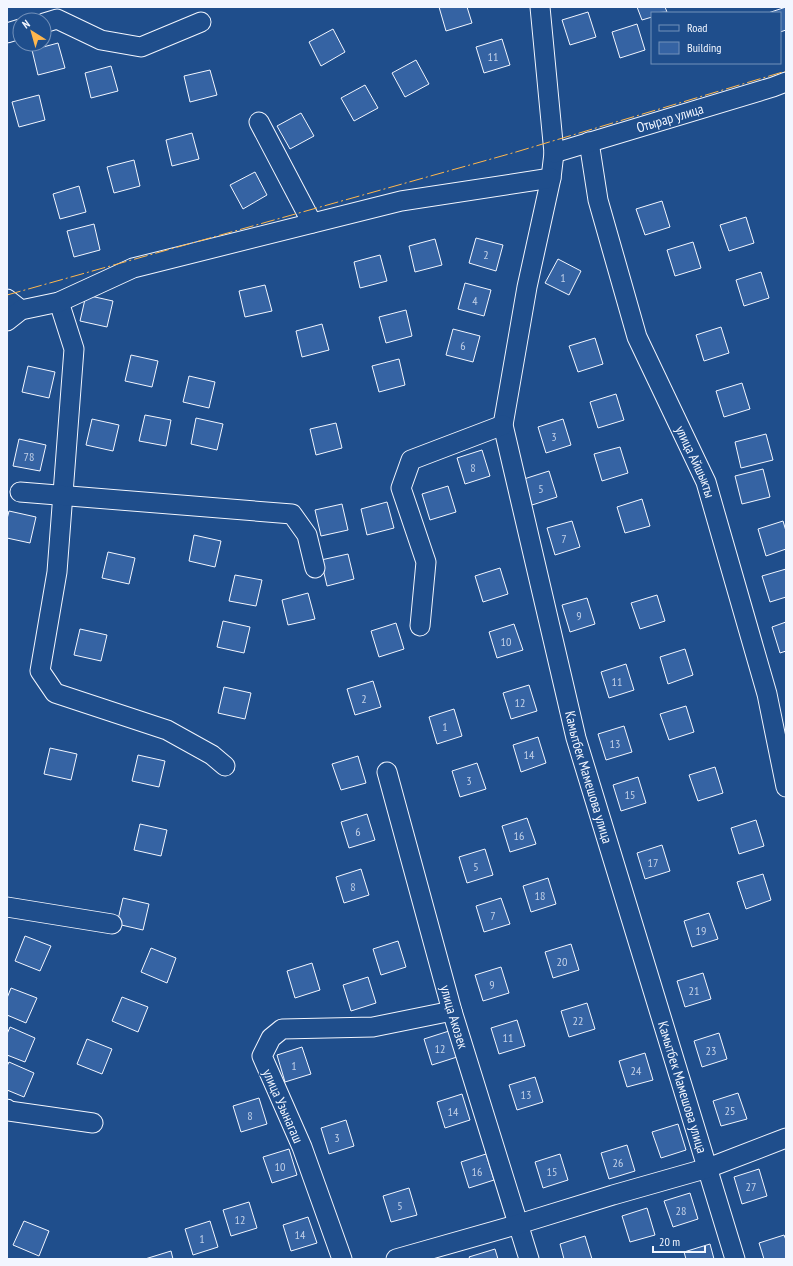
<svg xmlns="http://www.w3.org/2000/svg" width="793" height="1266" font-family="'PT Sans Narrow',sans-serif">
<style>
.building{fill:#3563a3;stroke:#f2f6ff}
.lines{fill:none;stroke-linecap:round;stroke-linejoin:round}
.minor-casing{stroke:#f2f6ff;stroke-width:21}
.minor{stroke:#1f4e8c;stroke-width:19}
.power{stroke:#ffb74d;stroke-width:1;stroke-dasharray:14 3 2 3;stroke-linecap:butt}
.labels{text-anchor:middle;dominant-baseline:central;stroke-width:3;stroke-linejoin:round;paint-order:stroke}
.number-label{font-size:12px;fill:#c3d1e8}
.street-label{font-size:14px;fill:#f2f6ff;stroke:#1f4e8c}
</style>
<rect width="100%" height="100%" fill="#1f4e8c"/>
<!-- building -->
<g class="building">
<path d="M439,7H467L472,23L446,31Z"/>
<path d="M637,7H665L667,12L652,13V17L642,20Z"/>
<path d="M786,7V30L780,32V13H768Z"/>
<path d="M588,12L596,37L570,45L562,20Z"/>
<path d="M637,24L645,50L620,58L612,32Z"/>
<path d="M333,29L345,52L321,66L309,42Z"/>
<path d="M502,39L510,65L484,73L476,47Z"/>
<path d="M58,43L65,68L38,75L32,50Z"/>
<path d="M416,60L429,84L405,97L392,73Z"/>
<path d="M111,66L118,91L91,98L85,73Z"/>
<path d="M210,70L217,95L190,102L184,76Z"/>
<path d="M365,85L378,108L354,121L341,98Z"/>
<path d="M39,95L45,120L19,127L12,102Z"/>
<path d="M301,113L314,136L290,149L277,126Z"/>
<path d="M192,133L199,159L172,166L166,140Z"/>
<path d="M134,160L140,186L114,193L107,167Z"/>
<path d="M255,172L267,195L243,209L230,185Z"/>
<path d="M79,186L86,212L60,219L53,194Z"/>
<path d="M662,201L670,227L645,235L636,209Z"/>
<path d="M746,217L754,243L729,251L720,225Z"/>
<path d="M94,224L100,250L74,257L67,231Z"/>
<path d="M476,238L503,245L496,271L469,263Z"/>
<path d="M435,239L442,265L415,272L409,246Z"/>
<path d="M693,242L701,268L675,276L667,250Z"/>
<path d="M380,255L387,281L360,288L354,262Z"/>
<path d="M558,259L581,271L569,295L545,283Z"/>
<path d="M761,272L769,298L744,306L736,280Z"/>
<path d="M465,283L491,290L484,316L458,309Z"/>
<path d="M265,285L272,311L245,317L239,291Z"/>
<path d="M86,295L113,301L107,327L80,321Z"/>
<path d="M406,310L412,336L386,343L379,317Z"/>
<path d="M322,324L329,350L302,357L296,331Z"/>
<path d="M721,327L729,353L704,361L696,335Z"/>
<path d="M453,329L480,336L473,362L446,355Z"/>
<path d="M595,338L603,364L578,372L569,346Z"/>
<path d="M131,355L158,361L152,387L125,381Z"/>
<path d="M399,359L405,385L379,392L372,366Z"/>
<path d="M28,366L55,372L49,398L22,392Z"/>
<path d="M189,376L215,382L209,408L183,402Z"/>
<path d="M742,383L750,409L724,417L716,391Z"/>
<path d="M616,394L624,420L598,428L590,402Z"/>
<path d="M145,415L171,420L166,446L139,441Z"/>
<path d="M196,418L223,424L217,450L191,444Z"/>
<path d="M92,419L119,425L113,451L86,445Z"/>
<path d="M563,419L571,445L546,453L538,427Z"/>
<path d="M336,423L342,448L316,455L310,429Z"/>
<path d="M766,434L773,460L741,468L735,442Z"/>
<path d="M19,439L46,445L40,471L13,466Z"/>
<path d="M620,447L628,473L602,481L594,454Z"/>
<path d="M482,450L490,476L465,484L457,458Z"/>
<path d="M763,469L770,497L742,504L735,476Z"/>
<path d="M549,471L557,497L532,505L524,479Z"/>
<path d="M448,486L456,512L430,520L422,494Z"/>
<path d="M642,499L650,526L625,533L617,507Z"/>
<path d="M387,502L394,528L367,535L361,509Z"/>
<path d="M342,504L348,530L321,536L315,510Z"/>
<path d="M9,511L36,517L30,543L7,538V519Z"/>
<path d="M572,521L580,547L555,555L547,528Z"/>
<path d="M783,521L786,531V549L766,556L758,529Z"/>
<path d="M194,535L221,541L215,567L189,561Z"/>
<path d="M108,552L135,558L129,584L102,578Z"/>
<path d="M348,554L354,579L327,586L321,560Z"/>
<path d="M500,568L508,594L483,602L475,576Z"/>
<path d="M786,569V597L770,602L762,576Z"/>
<path d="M235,575L262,580L256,606L229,601Z"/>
<path d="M308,593L315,619L288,625L282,600Z"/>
<path d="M657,595L665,621L640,629L631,603Z"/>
<path d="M587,598L595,624L570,632L562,605Z"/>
<path d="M223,621L250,627L244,653L217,647Z"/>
<path d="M786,622V651L780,653L772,627Z"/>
<path d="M396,623L404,649L379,657L371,631Z"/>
<path d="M514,624L523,650L497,658L489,632Z"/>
<path d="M80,629L107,635L101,661L74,655Z"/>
<path d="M685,649L693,675L668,684L660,657Z"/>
<path d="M626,664L634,690L609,698L601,672Z"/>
<path d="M373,681L381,707L355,715L347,689Z"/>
<path d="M529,685L537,711L511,719L503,693Z"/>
<path d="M224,687L251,693L245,719L218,713Z"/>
<path d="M686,706L694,732L669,740L660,714Z"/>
<path d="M454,709L462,736L437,744L429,717Z"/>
<path d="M624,726L632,752L606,760L598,734Z"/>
<path d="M538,737L546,763L521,772L513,745Z"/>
<path d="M50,748L77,754L71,780L44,774Z"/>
<path d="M138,755L165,761L159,787L132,781Z"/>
<path d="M358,756L366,783L341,790L332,764Z"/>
<path d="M477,763L486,789L460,797L452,771Z"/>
<path d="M715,767L723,793L698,801L689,775Z"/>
<path d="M638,777L646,803L621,811L613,785Z"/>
<path d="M367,814L375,840L349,848L341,822Z"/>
<path d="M527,818L536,844L510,852L502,826Z"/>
<path d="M756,820L764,846L739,854L731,828Z"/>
<path d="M140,824L167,830L161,856L134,850Z"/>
<path d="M662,845L670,871L645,879L637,853Z"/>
<path d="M485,849L493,875L467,883L459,857Z"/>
<path d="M361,869L369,895L344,903L336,877Z"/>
<path d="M763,874L771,900L746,909L737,882Z"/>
<path d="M548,878L556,904L531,912L523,886Z"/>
<path d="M123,898L149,904L143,930L117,924Z"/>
<path d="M501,898L510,924L484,932L476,906Z"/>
<path d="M709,913L718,939L692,947L684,921Z"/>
<path d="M25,936L51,946L40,971L15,961Z"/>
<path d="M398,941L406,967L381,975L373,949Z"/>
<path d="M571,944L579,970L553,978L545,952Z"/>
<path d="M151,948L176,958L167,983L141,972Z"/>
<path d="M312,963L320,990L295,998L287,971Z"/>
<path d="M501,967L509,993L483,1001L475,975Z"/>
<path d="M703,973L711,999L685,1007L677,981Z"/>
<path d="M368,977L376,1003L351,1011L343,985Z"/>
<path d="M11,988L37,998L26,1023L7,1015V998Z"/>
<path d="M122,997L148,1007L138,1032L112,1021Z"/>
<path d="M587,1003L595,1029L569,1037L561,1011Z"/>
<path d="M517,1020L525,1046L499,1054L491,1028Z"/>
<path d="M10,1027L35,1038L25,1062L7,1055V1034Z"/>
<path d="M449,1031L457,1057L432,1065L424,1039Z"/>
<path d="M719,1033L727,1059L702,1067L694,1041Z"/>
<path d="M87,1039L112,1049L102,1074L77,1064Z"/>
<path d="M302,1047L311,1074L285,1082L277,1055Z"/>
<path d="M645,1053L653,1080L627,1087L619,1061Z"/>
<path d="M9,1062L34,1073L24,1097L7,1090V1066Z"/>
<path d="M535,1077L543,1102L517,1110L509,1085Z"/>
<path d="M738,1093L747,1119L721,1126L713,1101Z"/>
<path d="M462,1094L470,1120L445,1128L437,1102Z"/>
<path d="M259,1098L267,1124L241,1132L233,1106Z"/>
<path d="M346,1120L354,1146L329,1154L321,1128Z"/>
<path d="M678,1124L686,1150L661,1158L652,1132Z"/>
<path d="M627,1145L635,1171L609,1179L601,1153Z"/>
<path d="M289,1149L297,1175L272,1183L263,1157Z"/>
<path d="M486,1154L494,1180L469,1188L461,1162Z"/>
<path d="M560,1154L568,1180L543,1188L535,1162Z"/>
<path d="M759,1169L767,1196L742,1204L734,1177Z"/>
<path d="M409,1188L417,1215L391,1222L383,1196Z"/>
<path d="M690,1193L698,1219L673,1227L664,1201Z"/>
<path d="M249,1202L257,1228L231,1236L223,1210Z"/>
<path d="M647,1208L655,1235L630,1242L622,1216Z"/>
<path d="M308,1217L317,1243L291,1251L283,1225Z"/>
<path d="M24,1221L49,1231L39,1256L13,1245Z"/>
<path d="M210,1221L218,1247L193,1255L185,1229Z"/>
<path d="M784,1235L786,1240V1259H764L759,1243Z"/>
<path d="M585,1236L592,1259H564L560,1244Z"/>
<path d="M710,1244L714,1259H686L684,1252Z"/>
<path d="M495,1249L498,1259H470L469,1257Z"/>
<path d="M171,1251L173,1259H145Z"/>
</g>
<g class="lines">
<defs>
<g id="minor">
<path id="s1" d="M540,7L554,153L551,178L527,287L503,425L576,738L735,1259"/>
<path d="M44,23L57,19L101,40L141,47L201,22"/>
<path d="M7,33L20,29"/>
<path d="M259,122L312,223"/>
<path id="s2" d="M589,142L598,200L637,337L706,482L767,694L786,787"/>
<path id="s3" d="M554,153L773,87L786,82"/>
<path d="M7,299L21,310"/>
<path d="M59,302L74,349L57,572L40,671L55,693L167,730L212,755L225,766"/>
<path d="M7,321L21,310L59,302L133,268L401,201L551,178"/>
<path d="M20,492L292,514L307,535L315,568"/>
<path d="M420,626L426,562L401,488L411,460L503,425"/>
<path id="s4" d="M387,772L452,1011L529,1259"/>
<path d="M7,907L112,924"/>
<path d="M7,1109L9,1111L93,1123"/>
<path d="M342,1259L302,1147L262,1056L271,1038L282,1029L373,1027L452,1011"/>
<path d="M396,1259L519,1224L613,1195L708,1168L786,1138"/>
</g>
</defs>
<!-- minor casing -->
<use href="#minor" class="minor-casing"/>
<!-- minor -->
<use href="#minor" class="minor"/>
<!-- power -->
<path class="power" d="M7,295L516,152L786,71"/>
</g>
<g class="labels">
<!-- number labels -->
<g class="number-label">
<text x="493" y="56">11</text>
<text x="486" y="254">2</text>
<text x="563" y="277">1</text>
<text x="475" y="300">4</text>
<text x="463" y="345">6</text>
<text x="554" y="436">3</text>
<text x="29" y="456">78</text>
<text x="473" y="467">8</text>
<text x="541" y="488">5</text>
<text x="564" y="538">7</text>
<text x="579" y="615">9</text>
<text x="506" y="641">10</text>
<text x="617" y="681">11</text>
<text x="364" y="698">2</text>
<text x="520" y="702">12</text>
<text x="445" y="726">1</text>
<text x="615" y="743">13</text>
<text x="529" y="754">14</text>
<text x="469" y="780">3</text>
<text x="630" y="794">15</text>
<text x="358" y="831">6</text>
<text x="519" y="835">16</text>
<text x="653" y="862">17</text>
<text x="476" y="866">5</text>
<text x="353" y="886">8</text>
<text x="540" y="895">18</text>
<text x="493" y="915">7</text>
<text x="701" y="930">19</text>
<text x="562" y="961">20</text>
<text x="492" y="984">9</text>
<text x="694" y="990">21</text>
<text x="578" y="1020">22</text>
<text x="508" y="1037">11</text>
<text x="440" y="1048">12</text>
<text x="711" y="1050">23</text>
<text x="294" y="1065">1</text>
<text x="636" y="1070">24</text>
<text x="526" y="1094">13</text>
<text x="730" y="1110">25</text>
<text x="453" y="1111">14</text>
<text x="250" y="1115">8</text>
<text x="337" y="1137">3</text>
<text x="618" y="1162">26</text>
<text x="280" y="1166">10</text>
<text x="477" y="1171">16</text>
<text x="552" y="1171">15</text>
<text x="751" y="1186">27</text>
<text x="400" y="1205">5</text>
<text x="681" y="1210">28</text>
<text x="240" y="1219">12</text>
<text x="300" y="1234">14</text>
<text x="202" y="1238">1</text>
</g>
<!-- street labels -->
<g class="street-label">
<text stroke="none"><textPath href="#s3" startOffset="121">Отырар улица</textPath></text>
<text stroke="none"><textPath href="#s2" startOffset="339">улица Айшыкты</textPath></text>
<text stroke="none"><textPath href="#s1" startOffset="786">Камытбек Мамешова улица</textPath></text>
<text stroke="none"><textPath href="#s4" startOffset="254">улица Акозек</textPath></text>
<text stroke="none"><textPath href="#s1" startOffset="1110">Камытбек Мамешова улица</textPath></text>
<text transform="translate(283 1106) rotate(66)">улица Узынагаш</text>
</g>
</g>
<!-- border -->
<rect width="793" height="1266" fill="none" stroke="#f2f6ff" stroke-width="16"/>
<!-- legend -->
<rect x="651" y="12" width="130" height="52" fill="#1f4e8c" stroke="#7391ba"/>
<rect x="659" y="25" width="20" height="6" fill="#1f4e8c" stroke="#7391ba"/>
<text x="687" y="32" font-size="12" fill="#f2f6ff">Road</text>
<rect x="659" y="42" width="20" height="12" fill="#3563a3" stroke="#7391ba"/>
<text x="687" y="52" font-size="12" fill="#f2f6ff">Building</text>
<!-- north arrow -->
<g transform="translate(32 32) rotate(323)"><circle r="19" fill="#1f4e8c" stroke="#7391ba"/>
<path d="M0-3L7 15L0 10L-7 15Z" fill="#ffb74d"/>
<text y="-6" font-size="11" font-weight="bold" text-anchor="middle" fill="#f2f6ff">N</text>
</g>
<!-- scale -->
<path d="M653 1246v6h52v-6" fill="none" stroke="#f2f6ff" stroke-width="2"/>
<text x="659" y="1246" font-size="12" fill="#f2f6ff" stroke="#1f4e8c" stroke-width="3" paint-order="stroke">20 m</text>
</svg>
